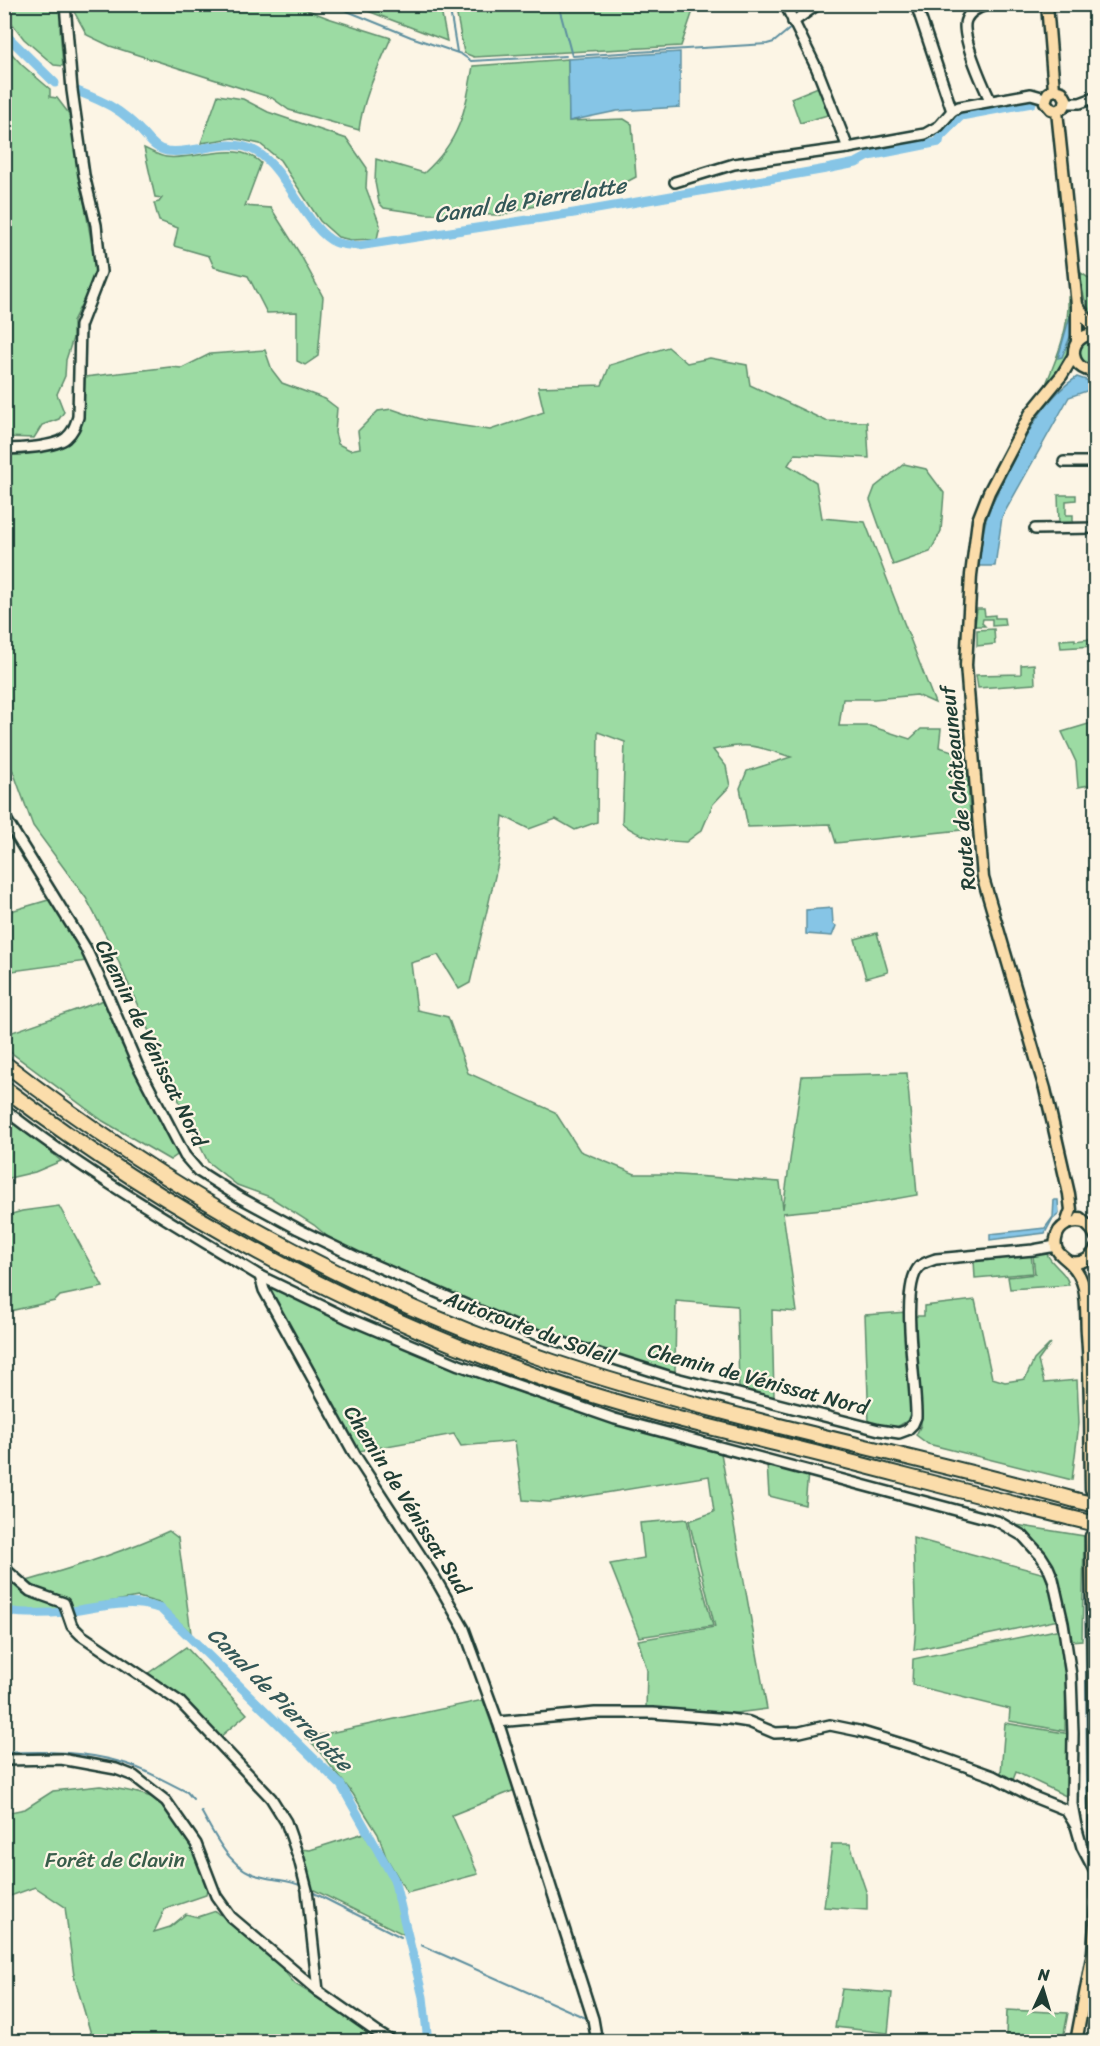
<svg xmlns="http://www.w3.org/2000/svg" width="1100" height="2046" font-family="Sriracha,sans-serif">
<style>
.green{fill:#9cdba3;stroke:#5e8c6c;stroke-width:1.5}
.water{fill:#86c5e6;stroke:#5d8f9f;stroke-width:1.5}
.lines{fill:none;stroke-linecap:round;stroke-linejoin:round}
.stream{stroke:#5d8f9f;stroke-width:2}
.canal{stroke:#86c5e6;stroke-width:9}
.major-tunnel{stroke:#d0d0c2;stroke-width:10;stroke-dasharray:10 5;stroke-linecap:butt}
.minor-casing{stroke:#1f3d34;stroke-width:14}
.major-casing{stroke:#1f3d34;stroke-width:15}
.highway-casing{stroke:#1f3d34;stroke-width:18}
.minor{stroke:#fcf5e5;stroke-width:9}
.major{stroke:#fbddab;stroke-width:10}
.highway{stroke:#fbddab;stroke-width:14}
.highway-bridge-casing{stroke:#1f3d34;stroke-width:18;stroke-linecap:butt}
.highway-bridge{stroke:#fbddab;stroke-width:14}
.labels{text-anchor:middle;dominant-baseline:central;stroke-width:4.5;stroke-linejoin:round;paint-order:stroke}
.street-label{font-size:21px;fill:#1f3d34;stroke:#fcf5e5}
.park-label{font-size:21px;fill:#385d4a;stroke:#fcf5e5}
.water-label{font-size:22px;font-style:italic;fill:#345858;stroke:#fcf5e5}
</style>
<rect width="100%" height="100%" fill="#fcf5e5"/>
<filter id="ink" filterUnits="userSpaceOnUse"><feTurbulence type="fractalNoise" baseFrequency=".0167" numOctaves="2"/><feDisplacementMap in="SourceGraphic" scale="12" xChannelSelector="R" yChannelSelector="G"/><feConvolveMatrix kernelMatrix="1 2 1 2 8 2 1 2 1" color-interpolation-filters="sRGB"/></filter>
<g filter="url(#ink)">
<!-- green -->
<g class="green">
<path d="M5,5H62L63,19L60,28L63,66L54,65L24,39L5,14Z"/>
<path d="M72,5H295L328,18L391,38C378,68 363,97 359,130L289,110L272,98L110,46L87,35L72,8Z"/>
<path d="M352,5H440L447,41Z"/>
<path d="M455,5V4L695,5L681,46L474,57L464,53Z"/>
<path d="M4,45L22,65L50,89V97L57,98L73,119L77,162L97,273L73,321V338L66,360L65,376L57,394L64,412L59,419L42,425L34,438L5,437Z"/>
<path d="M568,59L569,121L624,119L632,124L636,177L615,188L561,192L553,201L502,215L425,214L384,208L379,203L375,182L376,159L424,173C460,141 465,112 473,66Z"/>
<path d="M818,87L821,88L831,114L800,123L791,98Z"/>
<path d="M218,95L243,99L268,112L347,139L367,168L366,188L380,225L377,239L351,240L338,237L320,221L280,160L260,144L233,138L201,143Z"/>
<path d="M144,148C151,151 159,156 166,157C196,161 237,139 261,163L245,206L271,208L300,254L323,297L318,356L305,365L297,361V312L267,313L248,276L214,267L209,256L174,246L178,228L159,221L154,203L159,202L162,198L155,197Z"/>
<path d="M1081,273L1095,282V322C1086,306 1081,292 1081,273Z"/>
<path d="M1068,297H1072L1075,335L1070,345L1066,364L1048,385L1046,384C1057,358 1070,325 1068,297Z"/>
<path d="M1091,339H1095V366L1082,362C1077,351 1080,344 1091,339Z"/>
<path d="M668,347L687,363L710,358L747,365L750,385L826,421L867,422L869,458L795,454L788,465L816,482L822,518L865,522L935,703L917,695L874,699H843L839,726H870L910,739L921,729H941L939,747L966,755L971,829L836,843L830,824L748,827L740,788L747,771L791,757C756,746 750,742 713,750L726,766L730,786L713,804L702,830L686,842C664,841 640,839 622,823L625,742L598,732L597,822L575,830L556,819L529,829L503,816L499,859L470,983L459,989L438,955L411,963L417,1010L448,1017L468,1073L555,1112L580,1151L635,1174H665L780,1182L783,1209L802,1076L907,1073L917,1195L855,1206L783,1213L797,1312L772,1310L774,1397L739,1388L737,1306L676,1301L675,1373L526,1327L335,1243L314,1225L270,1197L237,1185L208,1162L187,1119L114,951L86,898L33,826L13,771L5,758L4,450C77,449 81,452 85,377L170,367L182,368L210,354L265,350L272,370L282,383L325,399L337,408L335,433L338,444L350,450L360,448L358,431L378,411L392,409L424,420L490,430L544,412L538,387L602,385L610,365Z"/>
<path d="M904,464L926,469L944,493L941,531L930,552L893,565L870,500L875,487Z"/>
<path d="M1058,495H1076V500L1066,501V515H1073V523L1059,524Z"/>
<path d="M977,609H984L985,616L995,615V618H1004L1005,625L992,626V619H983L982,623L985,626H975Z"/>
<path d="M994,629L995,644L977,646V630Z"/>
<path d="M1095,638V646L1061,648L1060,640L1075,639V641L1090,639V640Z"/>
<path d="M1034,664L1035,684L978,688L976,675L1021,674V665Z"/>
<path d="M1095,722V784L1078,787L1076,762L1062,732Z"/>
<path d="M52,899L87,961L5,972L4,913Z"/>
<path d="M877,933L888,972L866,978L855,939Z"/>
<path d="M104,1000L120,1042L147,1088L180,1153L170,1160L103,1121L5,1048L4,1031L7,1034Z"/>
<path d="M4,1112L61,1161L35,1172L5,1179Z"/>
<path d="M59,1206L103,1287L60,1296L55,1301L5,1312V1216L22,1211Z"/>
<path d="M1043,1253L1047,1254C1053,1267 1066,1271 1069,1285L1010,1289L1008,1277L1035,1274L1033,1256Z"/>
<path d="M1031,1254L1033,1273L975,1278L974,1260Z"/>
<path d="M283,1288C357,1322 431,1359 508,1388C577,1414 650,1432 721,1453L767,1709L713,1716L646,1709L647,1670L638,1640L715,1627L689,1521L714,1512L709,1476L550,1502L523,1500L515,1441L461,1446L454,1434L359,1451L266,1290Z"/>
<path d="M975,1300L992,1378L1005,1382L1025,1379L1034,1360L1051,1343L1038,1361L1044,1383L1077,1380L1079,1423L1072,1480L928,1444L916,1435L921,1425L915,1316H924V1306Z"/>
<path d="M907,1312L911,1411L907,1421L897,1427L869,1423L865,1315Z"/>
<path d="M767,1464L808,1473L805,1505L769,1496Z"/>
<path d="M687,1519L695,1559L713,1626L639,1637L610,1564L644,1558L640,1523Z"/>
<path d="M1016,1525L1084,1536L1082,1640L1071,1641L1056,1574L1051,1564Z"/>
<path d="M169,1531L178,1538L191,1633L159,1603L138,1597L73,1608C64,1590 41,1594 27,1581C76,1567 123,1552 169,1531Z"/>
<path d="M913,1538L1045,1574L1059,1620L914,1650L916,1628Z"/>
<path d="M5,1573L22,1593L60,1605L59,1610L18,1611L5,1609Z"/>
<path d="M1061,1629L1066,1677L1065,1731L1009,1721L1010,1709L912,1685L913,1659Z"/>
<path d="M186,1647L247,1714L220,1737L184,1701L147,1674Z"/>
<path d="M483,1700L515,1790L452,1815L478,1874L407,1893L386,1857L378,1834L353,1794L315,1746L306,1738Z"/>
<path d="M1005,1723L1070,1734L1068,1797L1016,1772L1013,1780L1001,1773Z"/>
<path d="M100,1786C117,1789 135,1791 151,1797C180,1807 197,1862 207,1888L206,1895L165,1909L154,1932L170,1927L186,1914L198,1917L216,1911L279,1965L295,1984L338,2010L366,2032L365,2041H93L74,1976L65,1907L35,1887L5,1898V1813L25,1809L53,1791Z"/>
<path d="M364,1833L393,1880L405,1935L308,1887L300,1849L310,1850Z"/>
<path d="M832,1844H850L867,1894V1910L824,1907Z"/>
<path d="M842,1989L892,1993L888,2033L835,2027Z"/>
<path d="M1007,2010L1068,2013L1063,2039L1006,2035Z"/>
</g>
<!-- water -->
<g class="water">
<path d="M680,52V107L617,111L569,121L568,59Z"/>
<path d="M1070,316L1072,332L1062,357L1058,358Z"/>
<path d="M1077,377L1089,381L1095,388L1069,397L1002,517L995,566H979C980,551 982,535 986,520C992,501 1002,483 1011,465C1028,432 1045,397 1077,377Z"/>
<path d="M832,908L833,924L836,926L832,936L806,934V910Z"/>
<path d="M1054,1200H1058L1059,1214L1052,1220L1045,1233L990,1240V1234L1045,1228L1053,1217Z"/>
</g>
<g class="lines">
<!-- stream -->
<g class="stream">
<path d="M330,4L411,37L461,54L471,61L566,56"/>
<path d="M449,4L457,52"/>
<path d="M558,4L572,56L767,44L774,42L792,27"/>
<path d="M1085,1560L1087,1780L1089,1842"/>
<path d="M4,1753C44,1751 86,1751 124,1763C145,1769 166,1782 187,1792L193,1799"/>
<path d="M201,1811C216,1837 230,1871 263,1877C279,1881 288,1879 304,1887"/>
<path d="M1089,1878L1090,1897"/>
<path d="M310,1891L401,1937"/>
<path d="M421,1945L588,2019"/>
<path d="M1087,1957L1090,1912"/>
<path d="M1093,1983L1096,1970"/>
</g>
<!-- canal -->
<g class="canal">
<path d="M4,33L55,83"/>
<path d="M77,91C105,102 121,109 142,132C150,140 155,149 167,151C197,155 229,135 257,152C287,170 308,231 335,242C342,245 351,245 358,246L574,213L826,169L856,163L869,156L939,142L940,137L961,116L1032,103"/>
<path d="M4,1611C25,1614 45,1614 65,1612C97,1608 131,1597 161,1609L341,1785L394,1879L423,1997L428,2042"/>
</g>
<!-- major-tunnel -->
<path class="major-tunnel" d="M1091,1497V1536"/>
<defs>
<g id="minor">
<path d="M785,4L817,69L848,148"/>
<path d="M916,4L952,111"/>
<path d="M988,4C980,7 969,11 966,20C960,34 983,85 990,100"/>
<path d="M793,22L818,4"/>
<path d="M1065,103H1080L1096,97"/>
<path d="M675,182L734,164L848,148L925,134L939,126L952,111L959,107L1031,94L1045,98"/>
<path d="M4,449C19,449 55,447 66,438C73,432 75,426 78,417L80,326L101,272L96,225L84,175L72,90L65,4"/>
<path d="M1064,462H1096"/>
<path d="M1035,529L1096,528"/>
<path d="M4,816L85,947L107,994L137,1064L185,1156L198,1171L239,1197L298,1229L358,1258L526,1331L668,1376L879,1430L899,1433L907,1430L913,1424L916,1417C917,1385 899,1289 919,1267C923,1263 930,1261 936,1259L1033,1250L1056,1246"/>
<path d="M4,1109C84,1172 173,1223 260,1276L264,1290L355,1455L435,1578L464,1629L498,1722L593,2019L597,2042"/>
<path d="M260,1276L347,1318L459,1365L615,1419L997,1521L1023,1536L1041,1556L1048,1567L1053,1579L1063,1623L1071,1675L1073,1733L1072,1804L1076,1826"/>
<path d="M4,1568L30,1591L64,1603L72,1626L81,1635L180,1702L271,1798L286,1822L299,1859L307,1890L318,1991"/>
<path d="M498,1722L595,1713H653L730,1719L749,1722L775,1733L800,1732L830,1725L859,1731L918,1749L993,1776L1031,1796L1066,1810L1076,1826L1082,1847L1095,1872"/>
<path d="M4,1760L61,1759L116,1769L134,1776L166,1801L196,1844L216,1896L231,1917L318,1991L378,2033L393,2042"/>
</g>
<g id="major">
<path d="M1047,4L1054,90"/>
<path d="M1054,90L1048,93L1045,102L1051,109L1057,111"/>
<path d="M1054,90L1062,92L1066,99L1064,107L1057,111"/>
<path d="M1057,111L1077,305V342"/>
<path d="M1077,305L1096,332"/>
<path d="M1096,334C1066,334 1067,372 1096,371"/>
<path d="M1080,1218L1092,1230L1096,1237"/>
<path d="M1084,1223C1072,1220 1058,1225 1056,1239C1053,1253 1064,1256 1071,1264C1077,1270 1082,1280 1084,1288C1087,1303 1086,1319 1087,1334C1091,1385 1090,1437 1091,1489"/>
<path d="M1066,1224L1071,1210L1069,1194L1045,1089L983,878L966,665L971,575L978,520L989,492L1030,414L1062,375L1074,355"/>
<path d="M1070,1262C1082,1264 1091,1259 1096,1248"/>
<path d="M1091,1536L1096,1898"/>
<path d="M1076,2042L1093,1952L1096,1909"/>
</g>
<g id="highway">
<path d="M4,1063C169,1191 355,1296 553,1362C724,1419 902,1452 1075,1500"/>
<path d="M4,1088C171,1214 350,1311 547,1380C633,1410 723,1430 811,1452C898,1474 984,1497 1071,1518"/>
</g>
</defs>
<!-- minor casing -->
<use href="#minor" class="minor-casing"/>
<!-- major casing -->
<use href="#major" class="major-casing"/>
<!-- highway casing -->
<use href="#highway" class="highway-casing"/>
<!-- minor -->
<use href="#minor" class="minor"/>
<!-- major -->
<use href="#major" class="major"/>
<!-- highway -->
<use href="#highway" class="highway"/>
<defs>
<g id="highway-bridge">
<path d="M1075,1500L1096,1505"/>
<path d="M1071,1518L1096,1524"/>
</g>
</defs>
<!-- highway-bridge casing -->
<use href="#highway-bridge" class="highway-bridge-casing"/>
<!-- highway-bridge -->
<use href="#highway-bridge" class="highway-bridge"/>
</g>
</g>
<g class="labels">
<!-- street labels -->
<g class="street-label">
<text transform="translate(958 788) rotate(-96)">Route de Châteauneuf</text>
<text transform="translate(151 1043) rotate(64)">Chemin de Vénissat Nord</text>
<text transform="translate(530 1328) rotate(20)">Autoroute du Soleil</text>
<text transform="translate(758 1379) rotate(15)">Chemin de Vénissat Nord</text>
<text transform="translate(407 1500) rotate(58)">Chemin de Vénissat Sud</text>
</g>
<!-- park labels -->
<g class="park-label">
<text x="115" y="1860">Forêt de Clavin</text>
</g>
<!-- water labels -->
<g class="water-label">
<text transform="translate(530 200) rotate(-9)">Canal de Pierrelatte</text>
<text transform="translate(280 1699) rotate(45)">Canal de Pierrelatte</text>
</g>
</g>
<!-- margin -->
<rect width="1100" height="2046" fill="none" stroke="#fcf5e5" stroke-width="24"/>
<rect x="12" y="12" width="1076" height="2022" fill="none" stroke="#1f3d34" stroke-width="2" filter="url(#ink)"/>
<!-- north arrow -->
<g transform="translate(1043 1989) rotate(4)" stroke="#fcf5e5" stroke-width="4.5" paint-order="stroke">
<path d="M0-4.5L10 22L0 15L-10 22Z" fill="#1f3d34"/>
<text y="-9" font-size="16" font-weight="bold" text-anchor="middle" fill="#1f3d34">N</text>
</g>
</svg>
